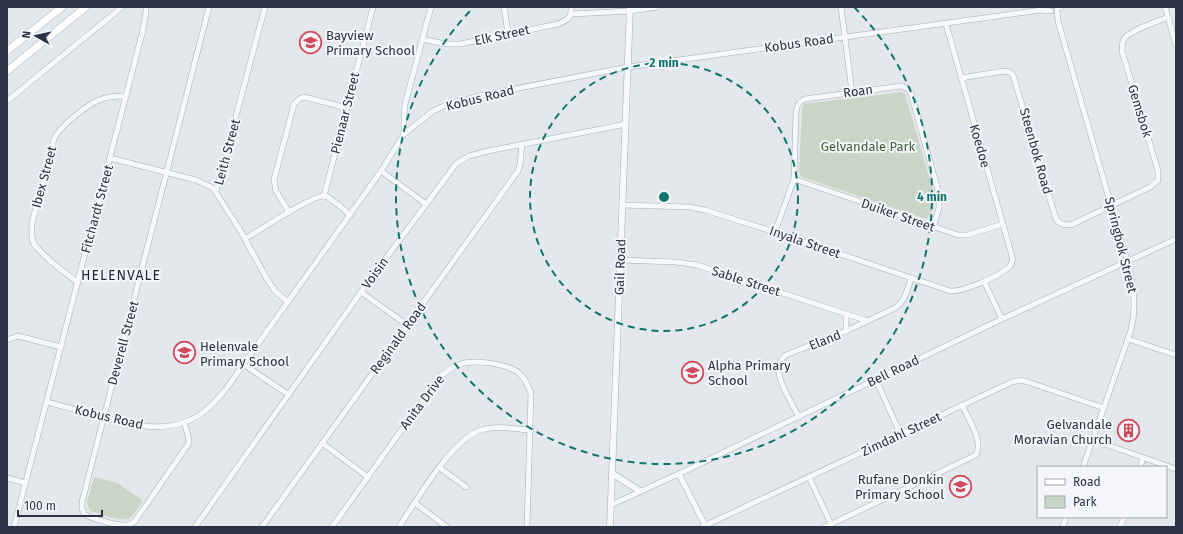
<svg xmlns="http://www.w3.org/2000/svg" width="1183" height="534" font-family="'Fira Sans',sans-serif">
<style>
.green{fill:#c9d6c5}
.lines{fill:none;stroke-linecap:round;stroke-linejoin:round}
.minor-casing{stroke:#a9aeb7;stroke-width:6}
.tertiary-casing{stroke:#a9aeb7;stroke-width:7}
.secondary-casing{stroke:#a9aeb7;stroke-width:8}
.minor{stroke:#f7f8fa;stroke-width:5}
.tertiary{stroke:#f7f8fa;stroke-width:6}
.secondary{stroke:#fff;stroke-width:7}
.ring{fill:none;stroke:#0f766e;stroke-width:2;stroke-dasharray:7 5}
.labels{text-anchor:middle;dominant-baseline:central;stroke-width:4;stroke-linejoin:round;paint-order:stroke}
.poi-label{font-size:13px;fill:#2b3445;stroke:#f4f6f9;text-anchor:start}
.street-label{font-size:13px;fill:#2b3445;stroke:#f4f6f9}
.park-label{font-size:13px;fill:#3f6138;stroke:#f4f6f9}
.neighbourhood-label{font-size:14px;letter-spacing:1px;fill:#1d2536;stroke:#f4f6f9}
.centre{fill:#0f766e;stroke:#f4f6f9;stroke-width:2}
.ring-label{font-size:12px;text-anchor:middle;font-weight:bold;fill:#0f766e;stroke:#f4f6f9;stroke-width:4;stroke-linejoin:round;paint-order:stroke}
</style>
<rect width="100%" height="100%" fill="#e4e7ec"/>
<!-- green -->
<g class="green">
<path d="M901,92L905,94L935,197C934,205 932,214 926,219L805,178L800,175L799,171L802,110L804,104Z"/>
<path d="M94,477L117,483L142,500L141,503C138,508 134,515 130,518C124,523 98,513 90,511L87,503Z"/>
</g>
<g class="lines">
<defs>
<g id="minor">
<path d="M504,7L508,33"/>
<path d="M841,7L852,92"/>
<path d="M1061,7L1057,9L1058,21L1127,261C1134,284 1137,306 1131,330L1083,467"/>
<path d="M1165,7L1176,45"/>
<path d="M571,14L630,11L657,7"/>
<path d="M422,39L445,44H460L558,24C568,20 572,18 571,7"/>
<path d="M961,78L1004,71L1010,72L1013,75L1056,219C1060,225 1066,226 1073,224L1150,187L1158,180V171L1122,51C1122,47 1122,43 1124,39C1130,30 1157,22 1168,17"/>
<path d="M7,101L122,7"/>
<path d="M404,134V115L405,104L431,7"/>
<path d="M110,158L196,180L213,188L240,230L267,279L275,291L288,302"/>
<path d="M381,171L426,204"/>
<path d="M794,179L958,235H967L1003,224"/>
<path d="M216,191L265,7"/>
<path d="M324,196L373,7"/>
<path d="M622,205L689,207L705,210L775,232L950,291C963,292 997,277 1008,268C1012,265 1013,261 1012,256L946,24"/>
<path d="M289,212L276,191L274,180L294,104L299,99L304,97L347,108"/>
<path d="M775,232L794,179L796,112C797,105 799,101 805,99L901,86L908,89L911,93L939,194V208L933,227"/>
<path d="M245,239C256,232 314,194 325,196C332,198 344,210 350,215"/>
<path d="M620,260L676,262L697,265L868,321"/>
<path d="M984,281L1002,319"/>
<path d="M78,283C66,273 40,255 33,242C31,236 32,229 32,223L54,139C59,127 87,105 99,100C107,96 117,96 126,96"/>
<path d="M361,292L407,325"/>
<path d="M846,314V331"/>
<path d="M1128,339L1176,355"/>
<path d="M7,340L18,336L61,347"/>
<path d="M243,364L289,395"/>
<path d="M876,380L900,433"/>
<path d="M47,402C64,407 82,411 100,416C135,426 173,436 205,411C221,398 233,379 245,362L381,171L404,134L433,111L444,106L483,95L628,67L1041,10L1051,11"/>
<path d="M799,417C793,405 773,375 780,362C781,359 784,357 786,355L846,331L895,308C905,301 907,290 911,279"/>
<path d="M184,422L188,435L189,443L135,521C133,523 130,524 127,525C118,526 92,519 84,514L82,508V502L209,7"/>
<path d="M1093,440L1176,469"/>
<path d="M322,443L368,477"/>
<path d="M1140,467L1143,458"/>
<path d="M440,468L466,487"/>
<path d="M679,474L705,525"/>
<path d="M809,477L831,524"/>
<path d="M7,478L26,483"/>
<path d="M415,503L447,527"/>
<path d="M611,505L687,470L1002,319L1176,239"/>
<path d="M14,527L143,30L146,12V7"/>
<path d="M195,527L361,292L456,164L469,156L488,151L626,124"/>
<path d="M262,527L518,171L520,165L522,144"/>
<path d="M332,527L438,379C445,372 451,367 461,364C474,359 506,364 518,372C524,377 528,385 531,393L527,527"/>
<path d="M399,527C416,501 452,439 481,430C497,425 515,429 531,430"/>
<path d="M702,527L1012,382L1021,380L1028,382L1104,408"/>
<path d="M825,527L976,455C984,441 968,419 962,405"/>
<path d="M1063,527L1066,517"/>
<path d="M1120,527L1124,517"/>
</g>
<g id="tertiary">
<path d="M613,474L640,491"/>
<path d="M610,527L630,7"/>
</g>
<g id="secondary">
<path d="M7,51L62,7"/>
<path d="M7,71L86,7"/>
</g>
</defs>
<!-- minor casing -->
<use href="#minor" class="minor-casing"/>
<!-- tertiary casing -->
<use href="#tertiary" class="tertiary-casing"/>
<!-- secondary casing -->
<use href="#secondary" class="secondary-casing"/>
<!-- minor -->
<use href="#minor" class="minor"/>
<!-- tertiary -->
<use href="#tertiary" class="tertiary"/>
<!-- secondary -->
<use href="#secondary" class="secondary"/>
</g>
<!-- distance rings -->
<g class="ring">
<circle cx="664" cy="197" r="134"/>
<path d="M854 7A268 268 0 1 1 474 7"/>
</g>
<!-- icons -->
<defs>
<symbol id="school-ring" viewBox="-11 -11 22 22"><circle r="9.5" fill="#f4f6f9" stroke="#d1495b" stroke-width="1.5"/><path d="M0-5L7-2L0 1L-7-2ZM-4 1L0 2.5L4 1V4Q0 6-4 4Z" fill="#d1495b"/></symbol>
<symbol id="building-ring" viewBox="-11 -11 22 22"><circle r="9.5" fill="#f4f6f9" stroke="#d1495b" stroke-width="1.5"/><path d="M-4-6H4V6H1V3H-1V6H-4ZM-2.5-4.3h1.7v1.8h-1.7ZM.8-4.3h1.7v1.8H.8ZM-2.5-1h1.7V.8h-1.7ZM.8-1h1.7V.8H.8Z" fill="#d1495b"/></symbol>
</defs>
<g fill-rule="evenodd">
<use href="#school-ring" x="298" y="30" width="25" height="25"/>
<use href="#school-ring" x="172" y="340" width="25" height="25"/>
<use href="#school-ring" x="680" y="360" width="25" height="25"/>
<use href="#building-ring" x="1116" y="418" width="25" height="25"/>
<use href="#school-ring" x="948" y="474" width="25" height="25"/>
</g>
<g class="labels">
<!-- poi labels -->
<g class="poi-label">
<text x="326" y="35">Bayview<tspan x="326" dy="15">Primary School</tspan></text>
<text x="200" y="346">Helenvale<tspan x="200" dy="15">Primary School</tspan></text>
<text x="708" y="365">Alpha Primary<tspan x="708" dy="15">School</tspan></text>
<text x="1112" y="424" text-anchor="end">Gelvandale<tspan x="1112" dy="15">Moravian Church</tspan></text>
<text x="944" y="479" text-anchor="end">Rufane Donkin<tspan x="944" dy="15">Primary School</tspan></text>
</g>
<!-- street labels -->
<g class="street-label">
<text transform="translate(502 35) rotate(-12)">Elk Street</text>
<text transform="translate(799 43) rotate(-8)">Kobus Road</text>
<text transform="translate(858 91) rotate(-8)">Roan</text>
<text transform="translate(480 98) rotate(-14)">Kobus Road</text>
<text transform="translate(1140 111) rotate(73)">Gemsbok</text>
<text transform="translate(345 113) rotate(-76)">Pienaar Street</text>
<text transform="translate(980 146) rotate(74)">Koedoe</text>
<text transform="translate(1036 151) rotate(74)">Steenbok Road</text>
<text transform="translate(227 152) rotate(-75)">Leith Street</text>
<text transform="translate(44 177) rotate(-75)">Ibex Street</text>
<text transform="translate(97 209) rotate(-75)">Fitchardt Street</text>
<text transform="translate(898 215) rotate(19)">Duiker Street</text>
<text transform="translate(805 242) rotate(19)">Inyala Street</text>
<text transform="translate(1121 245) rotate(76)">Springbok Street</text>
<text transform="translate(620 267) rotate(-88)">Gail Road</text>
<text transform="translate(375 273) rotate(-54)">Voisin</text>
<text transform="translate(746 281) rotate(18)">Sable Street</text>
<text transform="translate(398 338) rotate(-54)">Reginald Road</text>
<text transform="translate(825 340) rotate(-22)">Eland</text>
<text transform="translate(123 343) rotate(-75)">Deverell Street</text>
<text transform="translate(893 371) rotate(-26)">Bell Road</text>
<text transform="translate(422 402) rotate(-53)">Anita Drive</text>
<text transform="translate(109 417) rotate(13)">Kobus Road</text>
<text transform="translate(901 434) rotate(-25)">Zimdahl Street</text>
</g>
<!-- park labels -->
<g class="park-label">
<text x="868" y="146">Gelvandale Park</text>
</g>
<!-- neighbourhood labels -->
<g class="neighbourhood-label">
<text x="121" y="275">HELENVALE</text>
</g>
</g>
<circle cx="664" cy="197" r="6" class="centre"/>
<g class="ring-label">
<text x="664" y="67">2 min</text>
<text x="932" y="201">4 min</text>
</g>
<!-- border -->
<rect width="1183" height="534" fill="none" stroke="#2b3445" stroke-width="16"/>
<!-- legend -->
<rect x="1037" y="466" width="130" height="52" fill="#f4f6f9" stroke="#a4a8b1"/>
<rect x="1045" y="479" width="20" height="6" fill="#ffffff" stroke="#a4a8b1"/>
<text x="1073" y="486" font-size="12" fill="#2b3445">Road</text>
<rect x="1045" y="496" width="20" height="12" fill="#c9d6c5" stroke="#a4a8b1"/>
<text x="1073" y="506" font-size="12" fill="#2b3445">Park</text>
<!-- north arrow -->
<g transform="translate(36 36) rotate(278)" stroke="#f4f6f9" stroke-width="3" paint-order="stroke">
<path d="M0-3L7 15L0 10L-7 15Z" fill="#2b3445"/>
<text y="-6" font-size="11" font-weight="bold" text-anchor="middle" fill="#2b3445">N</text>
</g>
<!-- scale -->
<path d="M18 510v6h84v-6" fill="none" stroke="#2b3445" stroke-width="2"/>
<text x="24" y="510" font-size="12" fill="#2b3445" stroke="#f4f6f9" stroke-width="3" paint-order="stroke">100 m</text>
</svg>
